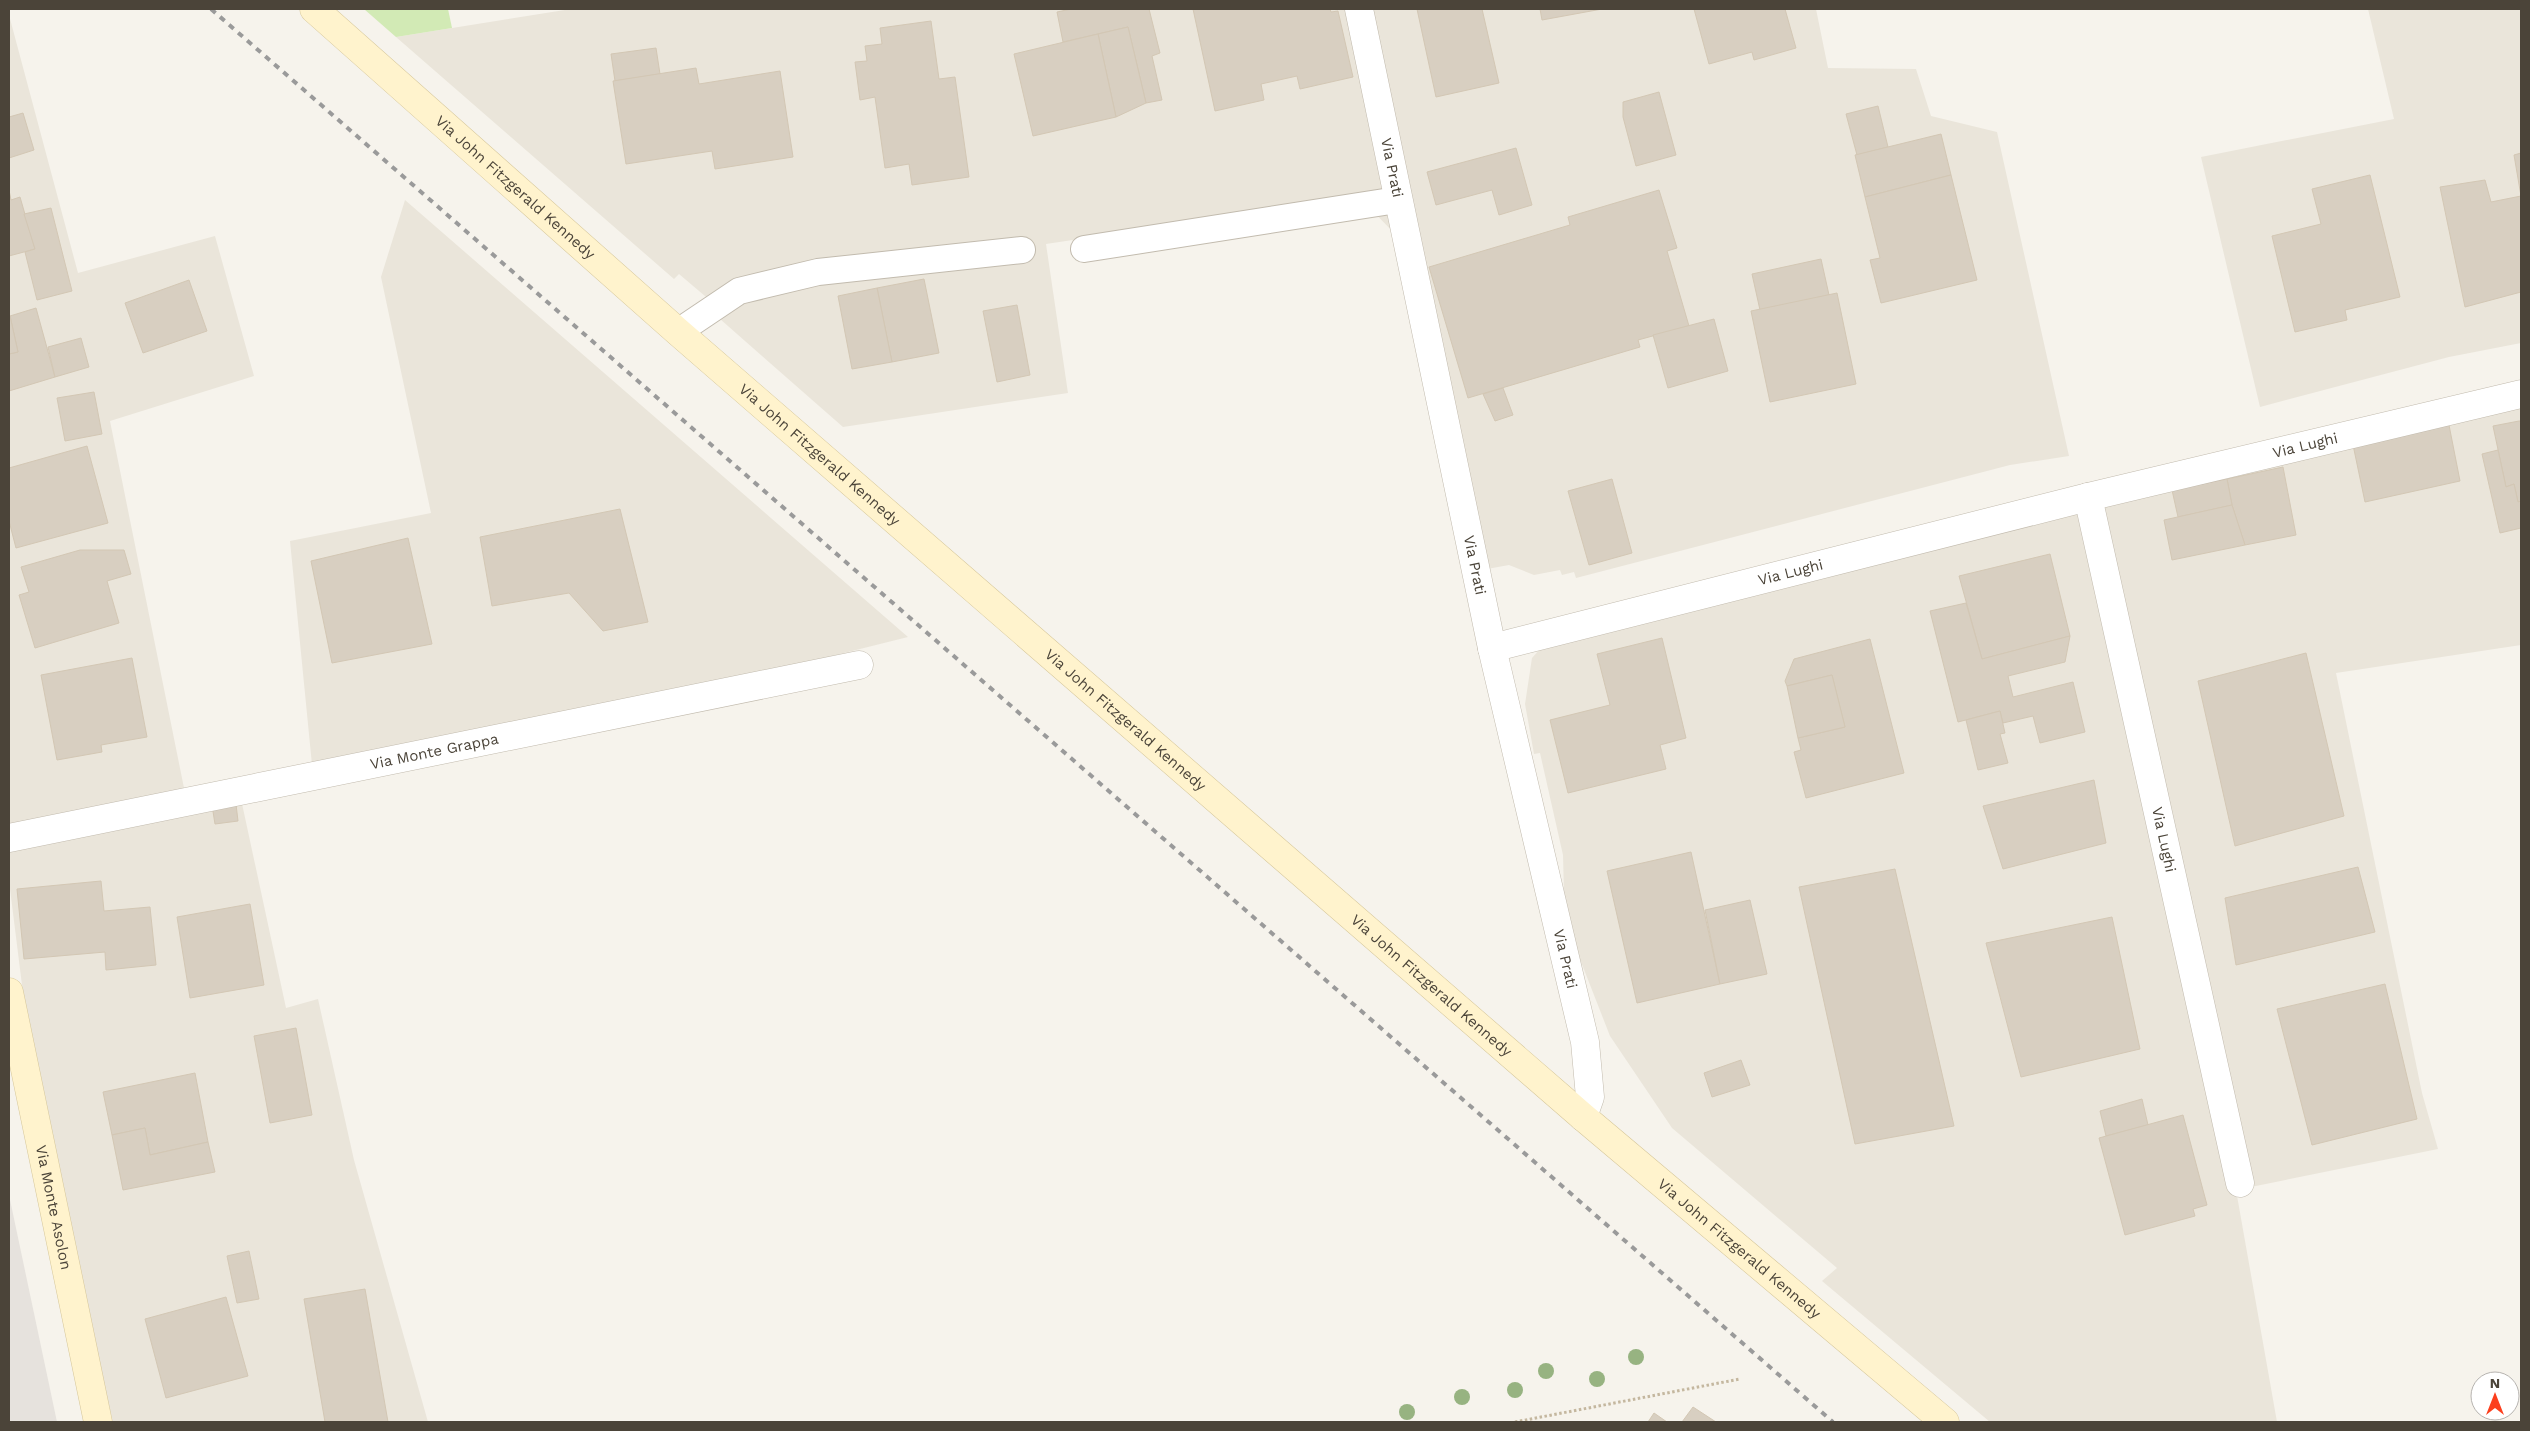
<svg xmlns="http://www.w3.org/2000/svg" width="2530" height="1431" font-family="'Work Sans',sans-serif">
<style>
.residential{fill:#eae5da}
.industrial{fill:#e6e2dd}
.green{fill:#d2eab5}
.building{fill:#d8cfc1;stroke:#d3c7b4}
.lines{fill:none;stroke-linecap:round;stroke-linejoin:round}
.service-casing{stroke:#c2bbae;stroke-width:28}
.minor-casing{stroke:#c2bbae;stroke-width:29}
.secondary-casing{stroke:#d6c79b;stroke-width:29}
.path{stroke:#c4b79f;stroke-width:3;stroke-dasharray:2.5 2.5;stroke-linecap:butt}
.service{stroke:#fff;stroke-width:26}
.minor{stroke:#fff;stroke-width:28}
.secondary{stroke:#fff3cd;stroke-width:28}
.rail{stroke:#9a9a9a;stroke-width:4;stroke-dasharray:6 6;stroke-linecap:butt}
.tree{fill:#97b381}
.labels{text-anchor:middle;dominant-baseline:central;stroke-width:4.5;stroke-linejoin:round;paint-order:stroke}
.street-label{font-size:15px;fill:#4b4439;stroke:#fff}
</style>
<rect width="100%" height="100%" fill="#f6f3ec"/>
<!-- residential -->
<g class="residential">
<path d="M571,9H1816L1828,68L1916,69L1931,116L1997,132L2069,456L2010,465L1576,578L1574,572L1562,575L1560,570L1534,575L1509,565L1476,571L1400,239L1359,197L1046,244L1068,393L843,427L720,319L725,313L679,274L674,279L396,37Z"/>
<path d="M2368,9H2521V343L2449,357L2260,407L2201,157L2394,119Z"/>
<path d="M9,15L78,273L215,236L254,376L110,421L185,793L238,785L286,1008L318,999L354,1160L428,1422H113L92,1335L24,1001L9,881Z"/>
<path d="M405,200L908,637L314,785L290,541L431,513L381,277Z"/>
<path d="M2521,393V645L2336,673L2422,1093L2438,1149L2236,1190L2277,1422H1990L1822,1281L1837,1268L1672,1128L1610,1036L1576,949L1564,893L1563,855L1540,753L1534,754L1525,704L1532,658L1550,638Z"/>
</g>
<!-- industrial -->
<path class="industrial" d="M9,1195L57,1422H9Z"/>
<!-- green -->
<path class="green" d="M364,9H448L452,28L396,37Z"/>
<!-- building -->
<g class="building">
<path d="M1071,9H1149L1160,53L1152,56L1162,100L1146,103L1128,27L1063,42L1057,12Z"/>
<path d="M1193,9H1330L1331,12L1338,11L1353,77L1300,89L1297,76L1261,84L1264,100L1215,111Z"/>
<path d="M1417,9H1482L1499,83L1436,97Z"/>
<path d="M1540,9H1602L1542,20Z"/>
<path d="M1694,9H1785L1796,48L1754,60L1752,52L1709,64Z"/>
<path d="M931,21L939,79L955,77L969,177L912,185L909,164L885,168L875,97L860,100L855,62L867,61L865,46L882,44L880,28Z"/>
<path d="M1128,27L1146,103L1116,117L1098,34Z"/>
<path d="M1098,34L1116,117L1033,136L1014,54Z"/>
<path d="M656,48L660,74L615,81L611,54Z"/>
<path d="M696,68L699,84L780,71L793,157L715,169L712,151L626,164L613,81Z"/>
<path d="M1659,92L1676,155L1636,166L1623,117V102Z"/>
<path d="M1878,106L1888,147L1857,155L1846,114Z"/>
<path d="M23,113L34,150L9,158V117Z"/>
<path d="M1941,134L1951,175L1865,197L1855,155Z"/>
<path d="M1516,148L1532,205L1499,215L1492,190L1436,205L1427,172Z"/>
<path d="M2521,153V292L2465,307L2440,187L2485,180L2491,202L2521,196L2514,155Z"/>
<path d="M1951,175L1977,280L1881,303L1870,260L1880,258L1865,197Z"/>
<path d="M2370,175L2400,297L2345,310L2347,320L2295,332L2272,236L2321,224L2312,189Z"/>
<path d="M9,190L11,200L20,197L35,249L9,256Z"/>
<path d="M1659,190L1677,248L1667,251L1689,326L1638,340L1640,347L1468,398L1429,267L1570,225L1568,217Z"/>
<path d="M51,208L72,291L37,300L25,252L35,249L24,214Z"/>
<path d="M1821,259L1829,295L1760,310L1752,274Z"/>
<path d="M924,279L939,353L892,362L877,288Z"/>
<path d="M189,280L207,331L143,353L125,303Z"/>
<path d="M877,288L892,362L852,369L838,296Z"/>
<path d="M1837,293L1856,384L1770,402L1751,311Z"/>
<path d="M1017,305L1030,375L997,382L983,311Z"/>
<path d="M36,308L55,377L9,391V354L18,352L10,316Z"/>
<path d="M10,316L18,352L9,354V316Z"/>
<path d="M1714,319L1728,371L1668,388L1653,335Z"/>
<path d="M81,338L89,367L55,377L48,347Z"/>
<path d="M1503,388L1513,415L1495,421L1483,394Z"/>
<path d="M94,392L102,434L65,441L57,398Z"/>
<path d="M2448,420L2460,481L2365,502L2352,440Z"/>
<path d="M2519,421H2521V501L2518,502L2514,484L2506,487L2493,426Z"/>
<path d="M87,446L108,523L16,548L9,521V468Z"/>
<path d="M2498,450L2506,487L2514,484L2518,502L2521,501V528L2500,533L2482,454Z"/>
<path d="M2283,467L2296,535L2245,545L2232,505L2227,479Z"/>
<path d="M1612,479L1632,553L1589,565L1568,491Z"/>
<path d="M2227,479L2232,505L2178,517L2172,490Z"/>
<path d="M2232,505L2245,545L2172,560L2164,520Z"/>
<path d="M620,509L648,622L603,631L569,593L492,606L480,537Z"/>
<path d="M408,538L432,644L332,663L311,561Z"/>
<path d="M80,550H124L131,574L107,581L119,623L35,648L19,595L29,592L21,567Z"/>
<path d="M2050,554L2070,636L1982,659L1959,576Z"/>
<path d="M1966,603L1982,659L2070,636L2065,662L2008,676L2013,697L2073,682L2085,732L2040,743L2033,716L2003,723L2000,711L1958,722L1930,611Z"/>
<path d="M1662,638L1686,738L1660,745L1666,769L1568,793L1550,720L1610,705L1597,654Z"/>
<path d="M1870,639L1904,773L1806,798L1794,752L1801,750L1798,738L1845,727L1832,675L1787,686L1785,681L1794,659Z"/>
<path d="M2306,653L2344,816L2235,846L2198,681Z"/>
<path d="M132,658L147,737L101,745L102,752L57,760L41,675Z"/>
<path d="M1832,675L1845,727L1798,738L1787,686Z"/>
<path d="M2000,711L2005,733L2000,734L2008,763L1978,770L1966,720Z"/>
<path d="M2094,780L2106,843L2003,869L1983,806Z"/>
<path d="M235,796L238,821L215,824L211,799Z"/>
<path d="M1691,852L1720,984L1637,1003L1607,871Z"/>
<path d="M2358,867L2375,932L2236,965L2225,898Z"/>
<path d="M1895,869L1954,1126L1855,1144L1799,887Z"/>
<path d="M101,881L104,911L150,907L156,965L106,970L105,952L24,959L17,889Z"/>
<path d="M1750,900L1767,974L1720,984L1705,910Z"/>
<path d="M250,904L264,985L190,998L177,917Z"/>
<path d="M2112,917L2140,1049L2021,1077L1986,943Z"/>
<path d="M2385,984L2417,1119L2312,1145L2277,1009Z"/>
<path d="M296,1028L312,1115L270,1123L254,1036Z"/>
<path d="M1741,1060L1750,1085L1712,1097L1704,1073Z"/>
<path d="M195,1073L208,1142L150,1155L145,1128L112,1135L103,1092Z"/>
<path d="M2142,1099L2148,1125L2106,1136L2100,1111Z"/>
<path d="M2183,1115L2207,1205L2193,1209L2195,1216L2125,1235L2099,1138Z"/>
<path d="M145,1128L150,1155L208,1142L215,1172L123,1190L112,1135Z"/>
<path d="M249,1251L259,1299L237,1303L227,1256Z"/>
<path d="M365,1289L388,1422H325L304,1299Z"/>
<path d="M226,1297L248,1376L166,1398L145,1319Z"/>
<path d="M1693,1407L1716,1422H1682Z"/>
<path d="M1654,1413L1667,1422H1648Z"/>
</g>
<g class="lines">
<defs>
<g id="service">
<path d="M1084,249L1397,200"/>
<path d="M678,332L739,291L818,272L1022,250"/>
</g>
<g id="minor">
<path id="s1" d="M1359,9L1492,648L1585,1042L1590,1097L1583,1117"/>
<path id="s2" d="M2088,497L2240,1183"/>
<path id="s3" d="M1492,648L2088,497L2521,394"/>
<path id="s4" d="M9,838L859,665"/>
</g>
<g id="secondary">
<path id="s5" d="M314,9L678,332L1583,1117L1945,1422"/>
<path id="s6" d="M9,992L98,1422"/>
</g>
</defs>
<!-- service casing -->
<use href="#service" class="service-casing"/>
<!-- minor casing -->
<use href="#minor" class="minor-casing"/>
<!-- secondary casing -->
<use href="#secondary" class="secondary-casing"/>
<!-- path -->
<path class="path" d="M1515,1422L1740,1379"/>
<!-- service -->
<use href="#service" class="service"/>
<!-- minor -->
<use href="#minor" class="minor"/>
<!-- secondary -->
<use href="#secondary" class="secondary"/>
<!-- rail -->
<path class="rail" d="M211,9L1833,1422"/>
</g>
<!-- trees -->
<g class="tree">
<circle cx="1636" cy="1357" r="8"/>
<circle cx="1546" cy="1371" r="8"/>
<circle cx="1597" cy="1379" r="8"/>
<circle cx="1515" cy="1390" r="8"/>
<circle cx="1462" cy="1397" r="8"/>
<circle cx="1407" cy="1412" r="8"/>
</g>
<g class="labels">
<!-- street labels -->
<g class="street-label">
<text stroke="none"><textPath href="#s1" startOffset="162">Via Prati</textPath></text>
<text stroke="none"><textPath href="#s5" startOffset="269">Via John Fitzgerald Kennedy</textPath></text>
<text stroke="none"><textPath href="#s3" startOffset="838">Via Lughi</textPath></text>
<text stroke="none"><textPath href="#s5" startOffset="674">Via John Fitzgerald Kennedy</textPath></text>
<text stroke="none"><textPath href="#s1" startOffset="568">Via Prati</textPath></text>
<text stroke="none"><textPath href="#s3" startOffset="308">Via Lughi</textPath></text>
<text stroke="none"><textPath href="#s5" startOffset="1079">Via John Fitzgerald Kennedy</textPath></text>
<text stroke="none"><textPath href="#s4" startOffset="434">Via Monte Grappa</textPath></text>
<text stroke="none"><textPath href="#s2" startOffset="351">Via Lughi</textPath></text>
<text stroke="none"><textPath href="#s1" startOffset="972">Via Prati</textPath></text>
<text stroke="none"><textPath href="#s5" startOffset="1484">Via John Fitzgerald Kennedy</textPath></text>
<text stroke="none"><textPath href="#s6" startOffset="220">Via Monte Asolon</textPath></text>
<text stroke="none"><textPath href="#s5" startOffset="1889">Via John Fitzgerald Kennedy</textPath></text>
</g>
</g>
<!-- border -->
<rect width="2530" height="1431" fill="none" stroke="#4b4439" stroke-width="20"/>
<!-- north arrow -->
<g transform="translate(2495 1396)"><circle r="24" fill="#ffffff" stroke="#b7b4b0"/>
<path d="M0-4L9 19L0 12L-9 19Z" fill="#fc3f1d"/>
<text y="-8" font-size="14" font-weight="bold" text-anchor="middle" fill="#4b4439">N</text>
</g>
</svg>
